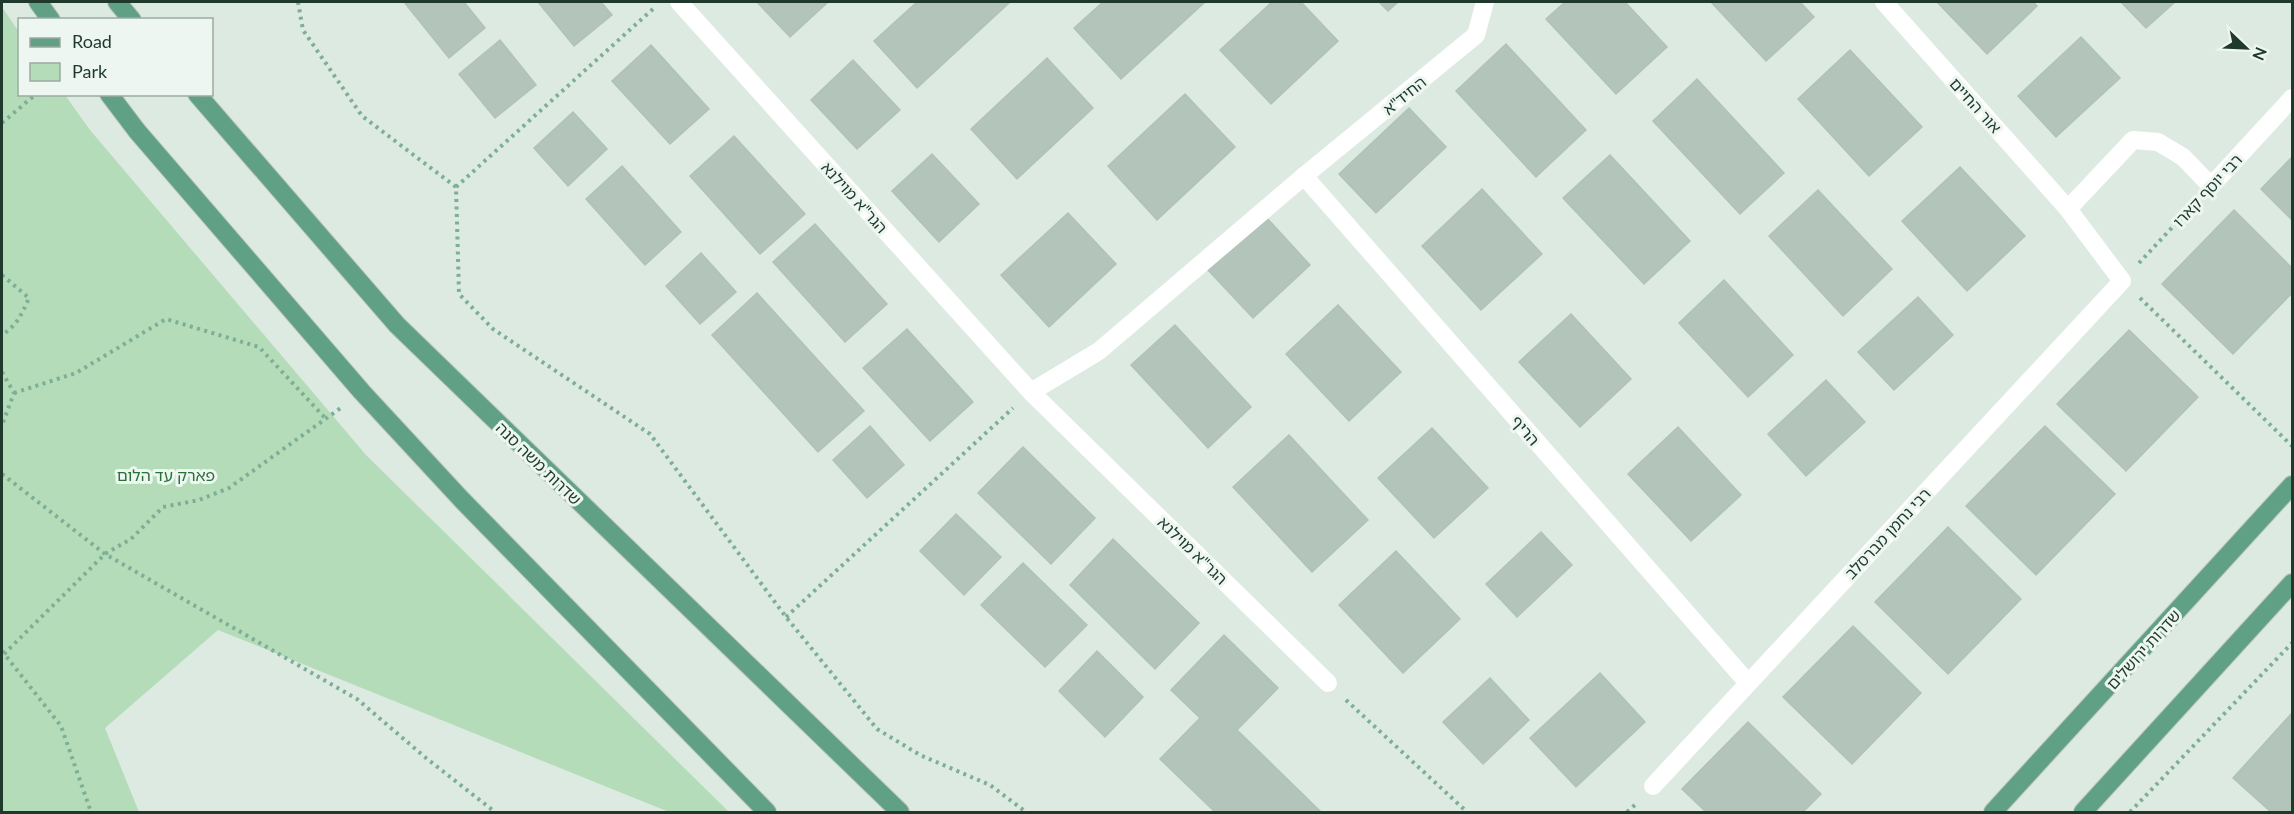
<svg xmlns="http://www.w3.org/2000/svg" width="2294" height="814" font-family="Lato,'Noto Sans Hebrew',sans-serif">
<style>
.green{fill:#b5dcb9}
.building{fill:#b3c4ba;stroke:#b0c3b8;stroke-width:1.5}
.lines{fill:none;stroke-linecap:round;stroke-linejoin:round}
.major-casing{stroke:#bcc4c0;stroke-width:20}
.path{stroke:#7dae96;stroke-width:4;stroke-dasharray:3 4.5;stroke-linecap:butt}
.minor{stroke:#fff;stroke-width:18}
.major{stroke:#60a085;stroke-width:18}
.labels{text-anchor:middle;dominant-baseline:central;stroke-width:6;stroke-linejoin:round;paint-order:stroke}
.street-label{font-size:16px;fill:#1f392d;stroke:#edf6f0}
.park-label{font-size:16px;fill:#287137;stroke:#edf6f0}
</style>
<rect width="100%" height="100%" fill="#ddeae2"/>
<!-- green -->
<path class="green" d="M2,7L19,32L20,94L65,95L90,130L366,455L729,812H669L218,630L105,728L139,812H2Z"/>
<!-- building -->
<g class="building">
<path d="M404,2H464L485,28L449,58Z"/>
<path d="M538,2H601L612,15L574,46Z"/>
<path d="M757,2H828L790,37Z"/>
<path d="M917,2H1010L917,88L874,41Z"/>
<path d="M1103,2H1205L1121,79L1074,28Z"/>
<path d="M1272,2H1301L1338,41L1271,104L1220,50Z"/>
<path d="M1379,2H1398L1388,11Z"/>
<path d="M1565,2H1625L1667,47L1616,94L1546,19Z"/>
<path d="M1711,2H1800L1814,17L1766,61Z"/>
<path d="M1937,2H2033L2037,6L1987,54Z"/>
<path d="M2121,2H2175L2146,28Z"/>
<path d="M2081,37L2120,78L2056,137L2018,96Z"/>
<path d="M500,40L536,85L495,118L459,74Z"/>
<path d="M1506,44L1586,130L1536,177L1456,91Z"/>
<path d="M651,45L709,109L670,144L612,81Z"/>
<path d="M1850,50L1922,127L1869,176L1798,99Z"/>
<path d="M1047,58L1093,108L1017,179L971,129Z"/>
<path d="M853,60L900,110L857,149L811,100Z"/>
<path d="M1697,79L1784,173L1740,214L1653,121Z"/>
<path d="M1185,94L1235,147L1157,220L1108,166Z"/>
<path d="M1409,108L1446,147L1376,213L1339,174Z"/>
<path d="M573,112L607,149L568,186L534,148Z"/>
<path d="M734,136L805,214L760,254L690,176Z"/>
<path d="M932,154L979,204L939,242L892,191Z"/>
<path d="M1610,155L1690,241L1644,284L1563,198Z"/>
<path d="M2292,157V220L2261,189Z"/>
<path d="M622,166L681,232L645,265L586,199Z"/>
<path d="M1960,167L2025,236L1967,291L1902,221Z"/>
<path d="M1482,189L1542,254L1481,310L1422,246Z"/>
<path d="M1818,190L1892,269L1843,316L1769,236Z"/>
<path d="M2234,210L2292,268V293L2233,354L2162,284Z"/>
<path d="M1068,213L1116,264L1049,327L1001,275Z"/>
<path d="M1265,216L1310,265L1253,318L1208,270Z"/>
<path d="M815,224L887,304L845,342L773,262Z"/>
<path d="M701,253L736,292L700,324L666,286Z"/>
<path d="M1724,280L1793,355L1748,397L1679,323Z"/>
<path d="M757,293L864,411L818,452L712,335Z"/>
<path d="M1918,297L1953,335L1894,390L1858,352Z"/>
<path d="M1338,305L1401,372L1349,421L1286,354Z"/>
<path d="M1571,314L1631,379L1580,427L1519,362Z"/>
<path d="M1175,325L1251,407L1208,448L1131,365Z"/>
<path d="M907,329L973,402L930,441L863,368Z"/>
<path d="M2129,330L2198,397L2126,471L2057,404Z"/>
<path d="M1826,380L1865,422L1806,476L1768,434Z"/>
<path d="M870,426L904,465L867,498L833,460Z"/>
<path d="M2045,426L2115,494L2036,575L1966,506Z"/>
<path d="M1678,427L1741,495L1691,541L1628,474Z"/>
<path d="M1432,428L1488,488L1434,538L1378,478Z"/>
<path d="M1289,435L1368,520L1312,572L1233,487Z"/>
<path d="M1023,447L1095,518L1051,564L978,493Z"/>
<path d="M956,514L1001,557L964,595L920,551Z"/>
<path d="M1948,527L2021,599L1948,674L1875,602Z"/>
<path d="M1541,532L1572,565L1517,617L1486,584Z"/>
<path d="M1113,539L1199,623L1155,669L1070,585Z"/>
<path d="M1396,551L1460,619L1403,673L1339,605Z"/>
<path d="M1023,563L1087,625L1045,667L981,605Z"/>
<path d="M1853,626L1921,693L1852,764L1783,697Z"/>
<path d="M1224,635L1278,688L1237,730L1321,812H1215L1160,759L1200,718L1171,690Z"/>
<path d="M1097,651L1143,697L1105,737L1059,691Z"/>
<path d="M1600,673L1645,722L1576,787L1530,738Z"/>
<path d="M1490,678L1529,720L1483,764L1443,722Z"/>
<path d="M2292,713V812H2271L2233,778Z"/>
<path d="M1748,722L1821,794L1803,812H1706L1682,789Z"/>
</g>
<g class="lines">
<defs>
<g id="major">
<path d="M38,2L51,20"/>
<path d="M117,2L132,20"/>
<path d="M109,94L137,131L362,392L462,500L767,812"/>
<path d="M197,94L397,325L900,812"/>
<path d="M1993,812L2292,485"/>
<path d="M2083,812L2292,583"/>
</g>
</defs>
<!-- major casing -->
<use href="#major" class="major-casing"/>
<!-- path -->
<g class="path">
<path d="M298,2L303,30L362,116L456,187L459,294L493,329L650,434L786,617L877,729L920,755L990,785L1026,812"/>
<path d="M2,123L36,94"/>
<path d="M456,187L654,8"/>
<path d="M2139,263L2193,205"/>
<path d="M2,275L29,298C22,314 17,325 2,335"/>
<path d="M2140,298L2292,446"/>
<path d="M2,372L14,393L2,425"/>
<path d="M14,393L76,373L166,319L259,347L326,419"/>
<path d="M2,474L105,554L357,699L426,758L495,812"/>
<path d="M786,617L1013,408"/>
<path d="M2,651L61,726L91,812"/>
<path d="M4,654L105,554L131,539L163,507L199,500L229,488L342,407"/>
<path d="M1346,700L1467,812"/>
<path d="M1627,812L1636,804"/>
<path d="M2130,812L2292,643"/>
</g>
<!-- minor -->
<g class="minor">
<path d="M679,2L1031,392L1328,683"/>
<path d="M1304,176L1748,683"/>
<path d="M2068,209L2133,140L2158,142L2183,157L2211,186L2292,98"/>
<path d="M1031,392L1099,351L1304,176L1476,35L1485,2"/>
<path d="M1653,786L2122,281L2068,209L1884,2"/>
</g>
<!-- major -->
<use href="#major" class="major"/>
</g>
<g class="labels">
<!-- street labels -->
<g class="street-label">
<text transform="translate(1404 95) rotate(-39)">החיד"א</text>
<text transform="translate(1976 105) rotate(48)">אור החיים</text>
<text transform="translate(2207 190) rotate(-47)">רבי יוסף קארו</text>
<text transform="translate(855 197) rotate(48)">הגר"א מוילנא</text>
<text transform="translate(1526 430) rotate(49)">הריף</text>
<text transform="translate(539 463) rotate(44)">שדרות משה סנה</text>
<text transform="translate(1887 533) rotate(-47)">רבי נחמן מברסלב</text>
<text transform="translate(1193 550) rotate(44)">הגר"א מוילנא</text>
<text transform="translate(2143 649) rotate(-48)">שדרות ירושלים</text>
</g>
<!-- park labels -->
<g class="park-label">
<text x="166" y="474">פארק עד הלום</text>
</g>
</g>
<!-- border -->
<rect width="2294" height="814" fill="none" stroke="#1f392d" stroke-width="6"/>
<!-- legend -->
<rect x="18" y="18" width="195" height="78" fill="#edf6f0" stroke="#9baaa2" stroke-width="1.5"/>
<rect x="30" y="38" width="30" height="9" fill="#60a085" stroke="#9baaa2" stroke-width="1.5"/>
<text x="72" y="48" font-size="18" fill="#1f392d">Road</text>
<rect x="30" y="63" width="30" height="18" fill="#b5dcb9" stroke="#9baaa2" stroke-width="1.5"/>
<text x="72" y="78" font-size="18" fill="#1f392d">Park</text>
<!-- north arrow -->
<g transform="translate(2246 48) rotate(113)" stroke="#edf6f0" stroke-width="4.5" paint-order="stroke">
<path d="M0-4.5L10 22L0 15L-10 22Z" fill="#1f392d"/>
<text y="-9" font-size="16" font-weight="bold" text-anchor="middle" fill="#1f392d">N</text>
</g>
</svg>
